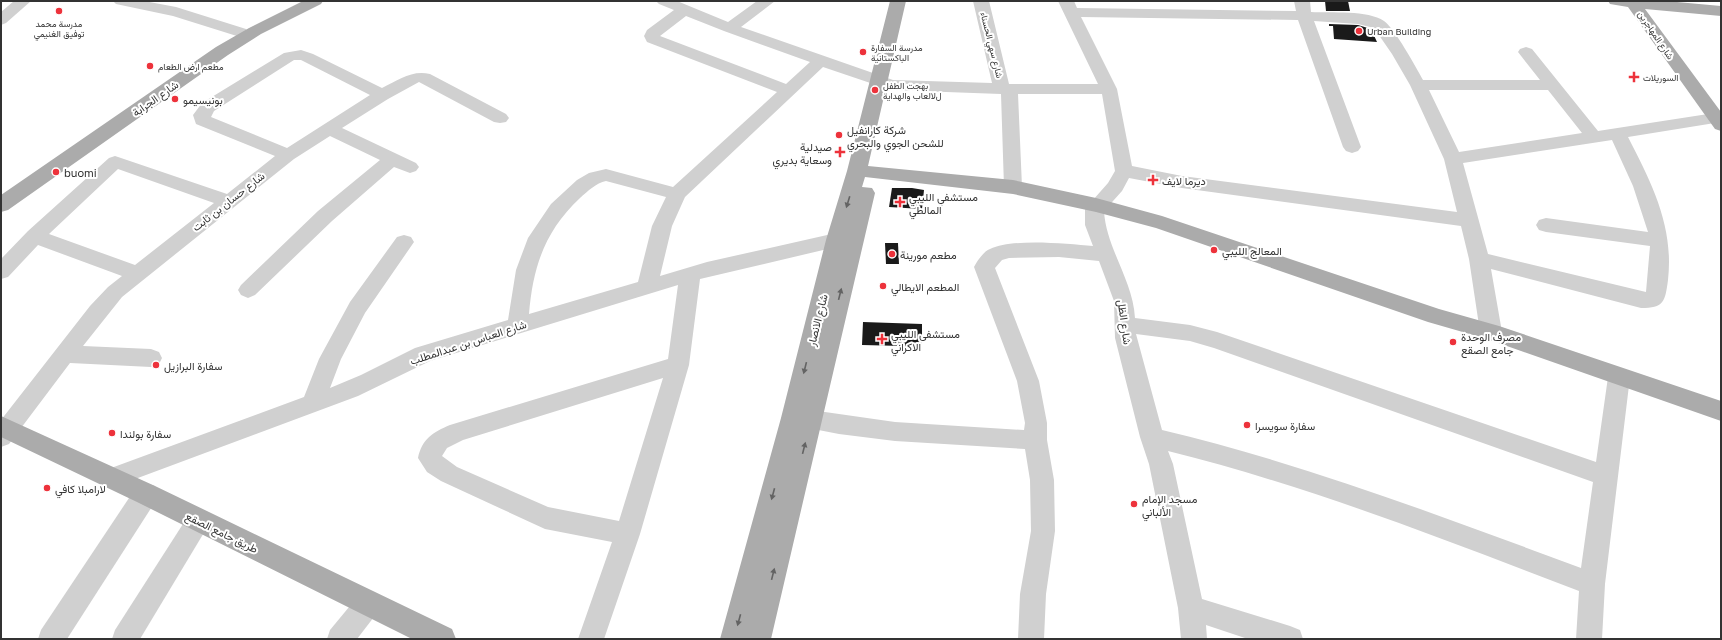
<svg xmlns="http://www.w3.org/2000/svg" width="1722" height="640" font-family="'Golos Text',Vazirmatn,sans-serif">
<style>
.building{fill:#1a1a1a}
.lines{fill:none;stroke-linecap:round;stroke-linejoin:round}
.minor{fill:#d0d0d0;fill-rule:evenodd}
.major{fill:#ababab;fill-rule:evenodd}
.oneway{fill:#636363}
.poi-dot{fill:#ed323b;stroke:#fff;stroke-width:1.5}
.labels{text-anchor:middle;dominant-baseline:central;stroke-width:4;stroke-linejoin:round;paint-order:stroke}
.far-poi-label{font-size:9px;fill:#333;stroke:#fff;text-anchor:start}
.far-street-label{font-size:9px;fill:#333;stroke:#fff}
.street-label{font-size:11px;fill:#333;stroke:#fff}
.poi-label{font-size:11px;fill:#333;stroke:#fff;text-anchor:start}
</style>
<rect width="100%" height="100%" fill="#fff"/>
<!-- building -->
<g class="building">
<path d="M1325,1H1348L1350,11H1326Z"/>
<path d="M1329,24L1358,25L1371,29L1377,42L1334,39L1333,26H1329Z"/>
<path d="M892,188H912L924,190L922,209L889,207Z"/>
<path d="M885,243H898L899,264H886Z"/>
<path d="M863,322L922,324V349L903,348V346L862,345Z"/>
</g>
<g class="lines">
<!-- minor -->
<g class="minor">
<path d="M14,1H31L6,23L1,25V12Z"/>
<path d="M113,1H144L176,7L246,29L248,32L246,35L240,37L173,16L116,4Z"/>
<path d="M656,1H677L728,22L757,1H775L741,27L893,80L992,83L973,1H989L1009,84H1098L1058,1H1074L1077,8L1296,11L1294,1H1310L1311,12C1331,13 1368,10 1384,21C1395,29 1416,67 1423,80H1540L1518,52L1520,49L1526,47L1532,49L1598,131L1721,112V122L1628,137C1652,184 1674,226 1668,280C1665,302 1664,308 1641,308L1491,269L1502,332L1499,338L1491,340L1483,338L1480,332L1469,259L1461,226L1182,188L1129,178L1122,191L1104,211C1106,248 1133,280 1135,318L1190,325L1217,332L1596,462L1608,377L1611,371L1619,368L1627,371L1630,377L1605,584L1602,639H1576L1579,591C1443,539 1309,486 1168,451L1173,464L1202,599L1290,626L1300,630L1303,639H1248L1206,625L1207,639H1181L1178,608L1149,464L1140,437L1115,338L1114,301L1099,261L1059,257L1009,258L1002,260L995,268L1039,381L1047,423V440L1054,480L1055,531L1046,594L1044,639H1018L1020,594L1031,531L1030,480L1025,449L895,441L839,434L803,427L800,420L803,413L811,410L895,422L1024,430L1025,423L1017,381L974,267C977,261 984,251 990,249C1014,238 1067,244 1093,246L1085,225V209L1108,183L1115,171L1102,94H1018L1022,187L1020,191L1013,193L1006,191L1004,187L1001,94L891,90L823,67L685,197L672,226L660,276L707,262L836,233L843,235L846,240L843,245L836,247L700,279L689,365L640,534L604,639H578L612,542L545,529L441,481L427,472L418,458C422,439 433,432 450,425L668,359L678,285L430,361L358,396L111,488L103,485L99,478L103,471L304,397L319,359L350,302L397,237L404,235L411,237L414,242L365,313L341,359L330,388L361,375L415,348L508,320L516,270L528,238L551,204L577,180L589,173L606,169L673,187L777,92L647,42L644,36L647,30L674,10L659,4ZM686,16L724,31L810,62L786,84L660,36ZM1081,17L1298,20L1343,147L1346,151L1352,153L1358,151L1361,147L1314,21L1358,24L1374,28L1392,54L1410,85L1444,159L1457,212L1182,176L1132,166L1117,89ZM1429,90H1548L1582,133L1459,152ZM1612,140L1633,186L1648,232L1546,218L1539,220L1536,225L1539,230L1546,232L1650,246L1646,292L1488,254L1463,163ZM606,181L666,197L652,226L638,282L529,314C533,266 545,231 580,198C588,191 596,183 606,181ZM1136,334L1190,341L1214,348L1593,482L1581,568C1443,517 1305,464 1162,430ZM663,378L619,521L548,507L457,467L442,456L447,448L463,440Z"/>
<path d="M301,50L313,54L382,88C399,80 411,70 430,74L506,114L509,118L506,122L500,123L494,122L419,82L388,99L342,128L416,163L419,167L416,171L410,173L394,167L332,221L255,295L248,298L241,295L238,290L241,285L318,211L380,160L330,136L294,159L122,297L83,346L151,349L159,352L162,358L159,364L151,367L70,363L9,444L1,447V420L90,306L108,287L122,276L38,245L8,277L1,279V259L28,231L109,158L115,156L121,158L227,194L275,156L196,124L193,115L202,103L284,53ZM294,60H301L370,95L287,148L211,117L214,111ZM118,169L214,203L135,265L49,234Z"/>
<path d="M146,483L155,486L158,494L155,502L67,639H38L41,630L137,486Z"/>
<path d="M199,510L208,513L211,521L140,639H112L115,630L190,513Z"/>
<path d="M368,591L377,595L381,604L377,613L357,639H327L330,630L359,595Z"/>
</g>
<!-- major -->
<g class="major">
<path d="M303,1H323L321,4L261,34L228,55L8,210L1,212V195L216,47L249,28Z"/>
<path d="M890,1H906L868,166L1013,180L1096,198L1162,216L1439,309L1499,326L1721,401V421L1487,339L1428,322L1156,228L1096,212L1013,194L865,177L862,187L872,188L875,193L771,639H720L781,418L826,240L847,171Z"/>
<path d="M1608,1H1666L1721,6V16L1645,9L1721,112V131L1715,129L1628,7L1610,4Z"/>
<path d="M1,416L155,486L452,629L456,639H412L137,502L1,437Z"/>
</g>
</g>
<!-- one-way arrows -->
<defs><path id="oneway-solid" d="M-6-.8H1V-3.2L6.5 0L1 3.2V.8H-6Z"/></defs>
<g class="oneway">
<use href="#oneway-solid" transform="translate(848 202) rotate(107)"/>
<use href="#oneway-solid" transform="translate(840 294) rotate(-76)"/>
<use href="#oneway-solid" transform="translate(805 368) rotate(104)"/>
<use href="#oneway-solid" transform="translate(804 448) rotate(-76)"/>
<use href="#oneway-solid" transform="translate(773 494) rotate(105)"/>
<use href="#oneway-solid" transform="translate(773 574) rotate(-76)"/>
<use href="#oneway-solid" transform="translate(739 620) rotate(105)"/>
</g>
<!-- markers -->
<g class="poi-dot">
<circle cx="59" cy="11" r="4"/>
<circle cx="1359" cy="31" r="4"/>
<circle cx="863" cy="52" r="4"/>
<circle cx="150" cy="66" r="4"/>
<path d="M1632 71h4v4h4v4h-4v4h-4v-4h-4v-4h4z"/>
<circle cx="875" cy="90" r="4"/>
<circle cx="175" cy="99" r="4"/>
<circle cx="839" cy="135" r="4"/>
<path d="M838 146h4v4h4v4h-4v4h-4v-4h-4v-4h4z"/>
<circle cx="56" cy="172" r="4"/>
<path d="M1151 174h4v4h4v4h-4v4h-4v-4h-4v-4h4z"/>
<path d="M898 196h4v4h4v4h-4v4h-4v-4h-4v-4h4z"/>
<circle cx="1214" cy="250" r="4"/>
<circle cx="892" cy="254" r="4"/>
<circle cx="883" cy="286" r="4"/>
<path d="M880 333h4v4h4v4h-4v4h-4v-4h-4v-4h4z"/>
<circle cx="1453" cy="342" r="4"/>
<circle cx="156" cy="365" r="4"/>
<circle cx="1247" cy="425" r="4"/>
<circle cx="112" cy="433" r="4"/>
<circle cx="47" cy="488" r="4"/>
<circle cx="1134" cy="504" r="4"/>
</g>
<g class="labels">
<!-- far-poi labels -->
<g class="far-poi-label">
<text x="59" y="23" text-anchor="middle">مدرسة محمد<tspan x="59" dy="10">توفيق الغنيمي</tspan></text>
<text x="1367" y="31">Urban Building</text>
<text x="871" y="47">مدرسة السفارة<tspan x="871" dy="10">الباكستانية</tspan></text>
<text x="158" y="66">مطعم ارض الطعام</text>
<text x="1643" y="77">السوريلات</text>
<text x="883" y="85">بهجت الطفل<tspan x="883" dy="10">لﻻلعاب والهداية</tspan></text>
</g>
<!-- far-street labels -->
<g class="far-street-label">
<text transform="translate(1656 35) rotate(56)">شارع المهاجرين</text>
<text transform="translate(992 45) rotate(76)">شارع سهي الحسناء</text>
</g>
<!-- street labels -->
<g class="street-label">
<text transform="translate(155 98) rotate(-35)">شارع الجرابة</text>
<text transform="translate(228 201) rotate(-38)">شارع حسان بن ثابت</text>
<text transform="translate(817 320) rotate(-76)">شارع الانصار</text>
<text transform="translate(1125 322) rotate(82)">شارع الظل</text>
<text transform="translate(468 342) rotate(-18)">شارع العباس بن عبدالمطلب</text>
<text transform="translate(222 532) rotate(26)">طريق جامع الصقع</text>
</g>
<!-- poi labels -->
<g class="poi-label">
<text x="183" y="99">بونيسيمو</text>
<text x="847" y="129">شركة كارانفيل<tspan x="847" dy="13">للشحن الجوي والبحري</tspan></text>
<text x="832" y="146" text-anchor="end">صيدلية<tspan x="832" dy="13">وسعاية بديري</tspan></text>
<text x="64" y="172">buomi</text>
<text x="1162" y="180">ديرما لايف</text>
<text x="909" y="196">مستشفي الليبي<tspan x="909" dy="13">المالطي</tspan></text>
<text x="1222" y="250">المعالج الليبي</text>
<text x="900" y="254">مطعم مورينة</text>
<text x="891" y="286">المطعم الايطالي</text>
<text x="891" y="333">مستشفى الليبي<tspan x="891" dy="13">الاكراني</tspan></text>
<text x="1461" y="336">مصرف الوحدة<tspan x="1461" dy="13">جامع الصقع</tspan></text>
<text x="164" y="365">سفارة البرازيل</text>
<text x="1255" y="425">سفارة سويسرا</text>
<text x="120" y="433">سفارة بولندا</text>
<text x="55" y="488">لارامبلا كافي</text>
<text x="1142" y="498">مسجد الإمام<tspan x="1142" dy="13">الألباني</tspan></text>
</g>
</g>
<!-- border -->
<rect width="1722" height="640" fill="none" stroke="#333333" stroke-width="4"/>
</svg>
